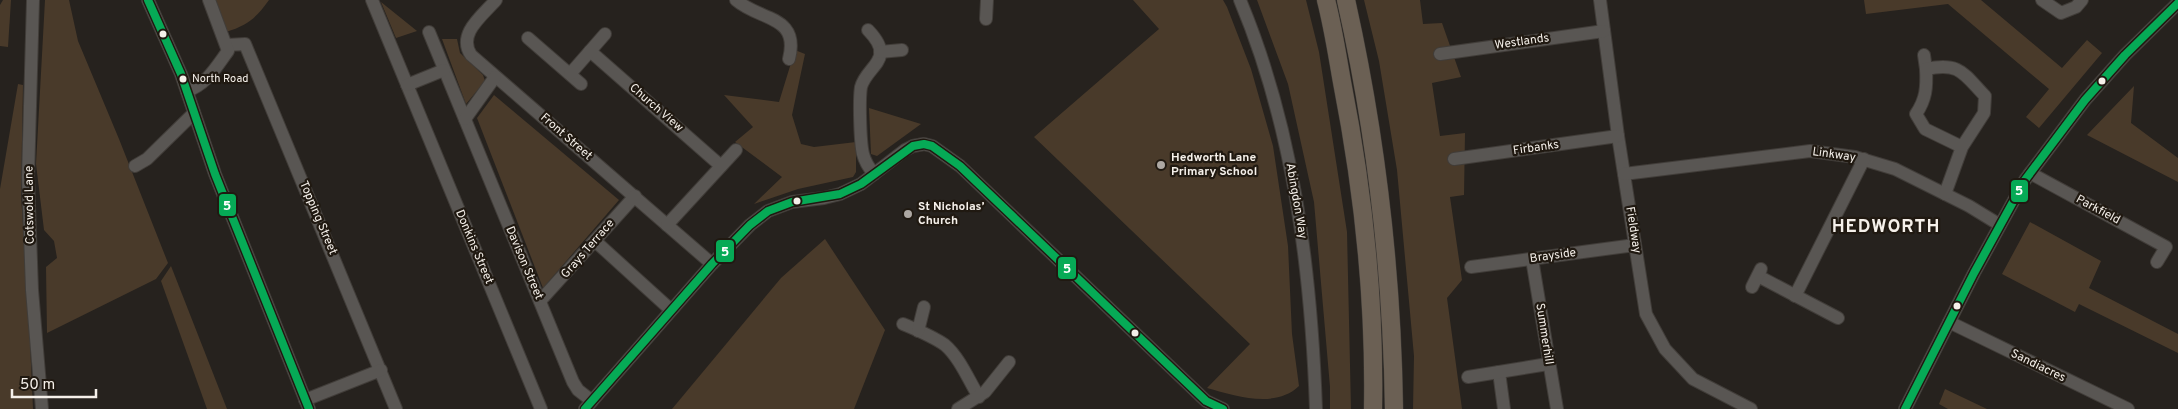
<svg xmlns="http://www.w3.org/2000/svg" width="2178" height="409" font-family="Overpass,sans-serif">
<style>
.green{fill:#493a2a}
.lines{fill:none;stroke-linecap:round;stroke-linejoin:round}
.minor-casing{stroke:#413d39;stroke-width:14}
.highway-casing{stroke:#413d39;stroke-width:19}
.minor{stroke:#595653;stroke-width:12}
.highway{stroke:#6b6054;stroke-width:18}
.bus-1-casing{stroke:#201911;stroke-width:11}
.bus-1{stroke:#06aa56;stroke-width:8}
.bus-dot{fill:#f5f0ea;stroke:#201911;stroke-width:2}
.poi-dot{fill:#ada8a3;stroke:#201911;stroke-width:2}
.labels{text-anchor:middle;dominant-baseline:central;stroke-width:4.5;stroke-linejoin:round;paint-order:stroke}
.bus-label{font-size:11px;fill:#f5f0ea;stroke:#201911;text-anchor:start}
.street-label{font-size:12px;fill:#f5f0ea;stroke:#201911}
.poi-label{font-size:12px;font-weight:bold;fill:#f5f0ea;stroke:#201911;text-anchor:start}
.district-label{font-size:18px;font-weight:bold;letter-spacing:1px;fill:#f5f0ea;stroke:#201911}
.line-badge{stroke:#201911;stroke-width:2}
.badge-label{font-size:14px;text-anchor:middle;font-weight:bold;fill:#fff}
</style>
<rect width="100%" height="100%" fill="#26221e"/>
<!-- green -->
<g class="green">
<path d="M3,0H11L8,47L0,46V5Z"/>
<path d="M45,0H69L78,41L119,139L168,263L156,279L47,333L46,267L57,258L54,241L44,230L36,164Z"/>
<path d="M212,0H269C256,18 248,25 226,32Z"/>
<path d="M1133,0H1223L1227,7L1251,69L1273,146L1288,246L1292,334L1299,386C1275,409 1236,396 1207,388L1250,344L1034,137L1159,29Z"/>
<path d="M1257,0H1306L1319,52L1347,232L1351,409H1330V387L1314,202L1288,84Z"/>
<path d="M1364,0H1420L1423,24L1442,23L1461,77L1432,83L1440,136L1465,133L1464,195L1450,197L1462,280L1447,298L1462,409H1413L1414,356L1397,170L1379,61Z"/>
<path d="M1864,0H1981L2062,68L2087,40L2102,53L2039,128L2026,117L2049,89L1948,4L1866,14Z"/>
<path d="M381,2L417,31L396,38Z"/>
<path d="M442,39H457L460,53L483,75L485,81L466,104Z"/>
<path d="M795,50L805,54L792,115L801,144L814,147L856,142V172L853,177L798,189L754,204L782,177L735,142L753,127L724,95L779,102Z"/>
<path d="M18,84L23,85L21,196L28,297L33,409H0V189Z"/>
<path d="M2134,86L2131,123L2178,158V182L2087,135Z"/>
<path d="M494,95L619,200L543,288L477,118Z"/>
<path d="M869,108L921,124L877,156L871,154Z"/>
<path d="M2030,222L2101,261L2089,288L2178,334V353L2079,304L2075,312L2002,274Z"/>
<path d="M825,239L885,330L854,409H672L781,278Z"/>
<path d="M171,266L227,409H207L161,281Z"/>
<path d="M1945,389L1987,409H1948L1939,404Z"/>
</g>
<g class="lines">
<defs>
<g id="minor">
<path d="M33,0L28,177L32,290L42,409"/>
<path d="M148,0L181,74L215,174L309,409"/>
<path d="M372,0L541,409"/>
<path d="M496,0C482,16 457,34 471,55L712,264"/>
<path d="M736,0C760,21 800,15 789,59"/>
<path d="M1240,0C1294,129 1311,270 1316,409"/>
<path d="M1600,0L1618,136L1646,314L1665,349L1693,379L1751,409"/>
<path d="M2042,0L2061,13L2076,7L2082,0"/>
<path d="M986,19L987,0"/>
<path d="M868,30C897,60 867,65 861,87C859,99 860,142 863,154C865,162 869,168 874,174"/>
<path d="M429,32L573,382L578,390L592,401"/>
<path d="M528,38L581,84"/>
<path d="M227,45L245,44L396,409"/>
<path d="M590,51L721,166"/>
<path d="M880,52L902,50"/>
<path d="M1440,54L1604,31"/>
<path d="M1924,55L1926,69"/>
<path d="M570,74L605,34"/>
<path d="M407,85L444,70"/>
<path d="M187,91C207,84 216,67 228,51L209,0"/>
<path d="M465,119L495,77"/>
<path d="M1454,159L1618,136"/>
<path d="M135,166L147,159L194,113"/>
<path d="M2030,173L2166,247L2157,262"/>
<path d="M1624,174L1810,151L1855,157L1895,169L1969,206L2000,225"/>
<path d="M1945,194L1962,147L1925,129L1916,114C1926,99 1927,88 1926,69C1960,62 1963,73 1985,96L1984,113L1962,147"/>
<path d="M667,225L736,150"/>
<path d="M595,241L671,310"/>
<path d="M1532,259L1557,409"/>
<path d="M1471,267L1635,245"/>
<path d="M1758,276L1838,318"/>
<path d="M1752,287L1761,269"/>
<path d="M1795,296L1864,159"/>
<path d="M540,301L635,196"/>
<path d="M1949,322L2128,409"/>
<path d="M903,324C917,330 932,336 945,345C960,358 969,381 979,397"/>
<path d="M918,331L924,307"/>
<path d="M1499,372L1504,409"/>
<path d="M1468,377L1548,364"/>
<path d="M305,400L381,370"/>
<path d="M585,409L712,264L750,225L768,211L792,202L824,198L840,194L861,184L905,150L913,146L924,144L932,146L960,166L1206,401L1223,409"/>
<path d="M958,409L985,392L1009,362"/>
<path d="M1905,409L1974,273L2025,180L2085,100L2125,55L2178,3"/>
</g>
<g id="highway">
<path d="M1326,0C1333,27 1337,54 1342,82C1363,189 1375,299 1373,409"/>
<path d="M1346,0C1376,134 1392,272 1394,409"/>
</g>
</defs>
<!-- minor casing -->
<use href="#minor" class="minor-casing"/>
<!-- highway casing -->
<use href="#highway" class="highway-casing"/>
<!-- minor -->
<use href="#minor" class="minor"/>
<!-- highway -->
<use href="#highway" class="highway"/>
<defs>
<g id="bus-1">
<path d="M148,0L181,74L215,174L309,409"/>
<path d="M585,409L712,264L750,225L768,211L792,202L840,194L861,184L913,146L924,144L932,146L960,166L1206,401L1223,409"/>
<path d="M1905,409L1974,273L2025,180L2085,100L2125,55L2178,3"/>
</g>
</defs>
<!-- bus-1 casing -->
<use href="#bus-1" class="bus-1-casing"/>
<!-- bus-1 -->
<use href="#bus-1" class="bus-1"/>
</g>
<!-- markers -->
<g class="bus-dot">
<circle cx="163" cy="34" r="4.5"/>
<circle cx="183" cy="79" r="4.5"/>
<circle cx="2102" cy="81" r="4.5"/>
<circle cx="797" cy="201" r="4.5"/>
<circle cx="1957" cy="306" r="4.5"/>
<circle cx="1135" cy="333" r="4.5"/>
</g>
<g class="poi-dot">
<circle cx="1161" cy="165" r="5"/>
<circle cx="908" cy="214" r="5"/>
</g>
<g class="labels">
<!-- bus labels -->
<g class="bus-label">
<text x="192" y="79">North Road</text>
</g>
<!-- street labels -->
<g class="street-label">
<text transform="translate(1522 42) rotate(-8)">Westlands</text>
<text transform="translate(656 108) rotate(41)">Church View</text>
<text transform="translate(566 137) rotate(41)">Front Street</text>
<text transform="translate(1536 148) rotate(-8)">Firbanks</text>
<text transform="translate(1834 155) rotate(8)">Linkway</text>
<text transform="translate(1296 201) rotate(80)">Abingdon Way</text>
<text transform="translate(30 205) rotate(-91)">Cotswold Lane</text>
<text transform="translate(2098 210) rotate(28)">Parkfield</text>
<text transform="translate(318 218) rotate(67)">Topping Street</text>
<text transform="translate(1633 230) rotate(81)">Fieldway</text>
<text transform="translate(474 247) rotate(67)">Donkins Street</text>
<text transform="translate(588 249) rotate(-49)">Grays Terrace</text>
<text transform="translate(1553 256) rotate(-8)">Brayside</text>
<text transform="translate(524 263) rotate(67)">Davison Street</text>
<text transform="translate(1544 334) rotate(81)">Summerhill</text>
<text transform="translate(2038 366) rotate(26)">Sandiacres</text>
</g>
<!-- poi labels -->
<g class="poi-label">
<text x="1171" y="158">Hedworth Lane<tspan x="1171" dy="14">Primary School</tspan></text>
<text x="918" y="207">St Nicholas’<tspan x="918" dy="14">Church</tspan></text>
</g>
<!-- district labels -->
<g class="district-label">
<text x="1886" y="227">HEDWORTH</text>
</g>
</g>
<g class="line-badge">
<rect x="2010" y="179" width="19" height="24" rx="5" fill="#06aa56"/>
<rect x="218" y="193" width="19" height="24" rx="5" fill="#06aa56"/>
<rect x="715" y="239" width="20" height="24" rx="5" fill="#06aa56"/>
<rect x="1057" y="256" width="20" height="24" rx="5" fill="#06aa56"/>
</g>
<g class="badge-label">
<text x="2019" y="195">5</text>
<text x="227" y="210">5</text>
<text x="725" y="256">5</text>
<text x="1067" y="273">5</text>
</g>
<!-- scale -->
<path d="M12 389v8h84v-8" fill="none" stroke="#f5f0ea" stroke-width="2.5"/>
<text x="20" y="389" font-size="15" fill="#f5f0ea" stroke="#201911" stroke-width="4" paint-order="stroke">50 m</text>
</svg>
